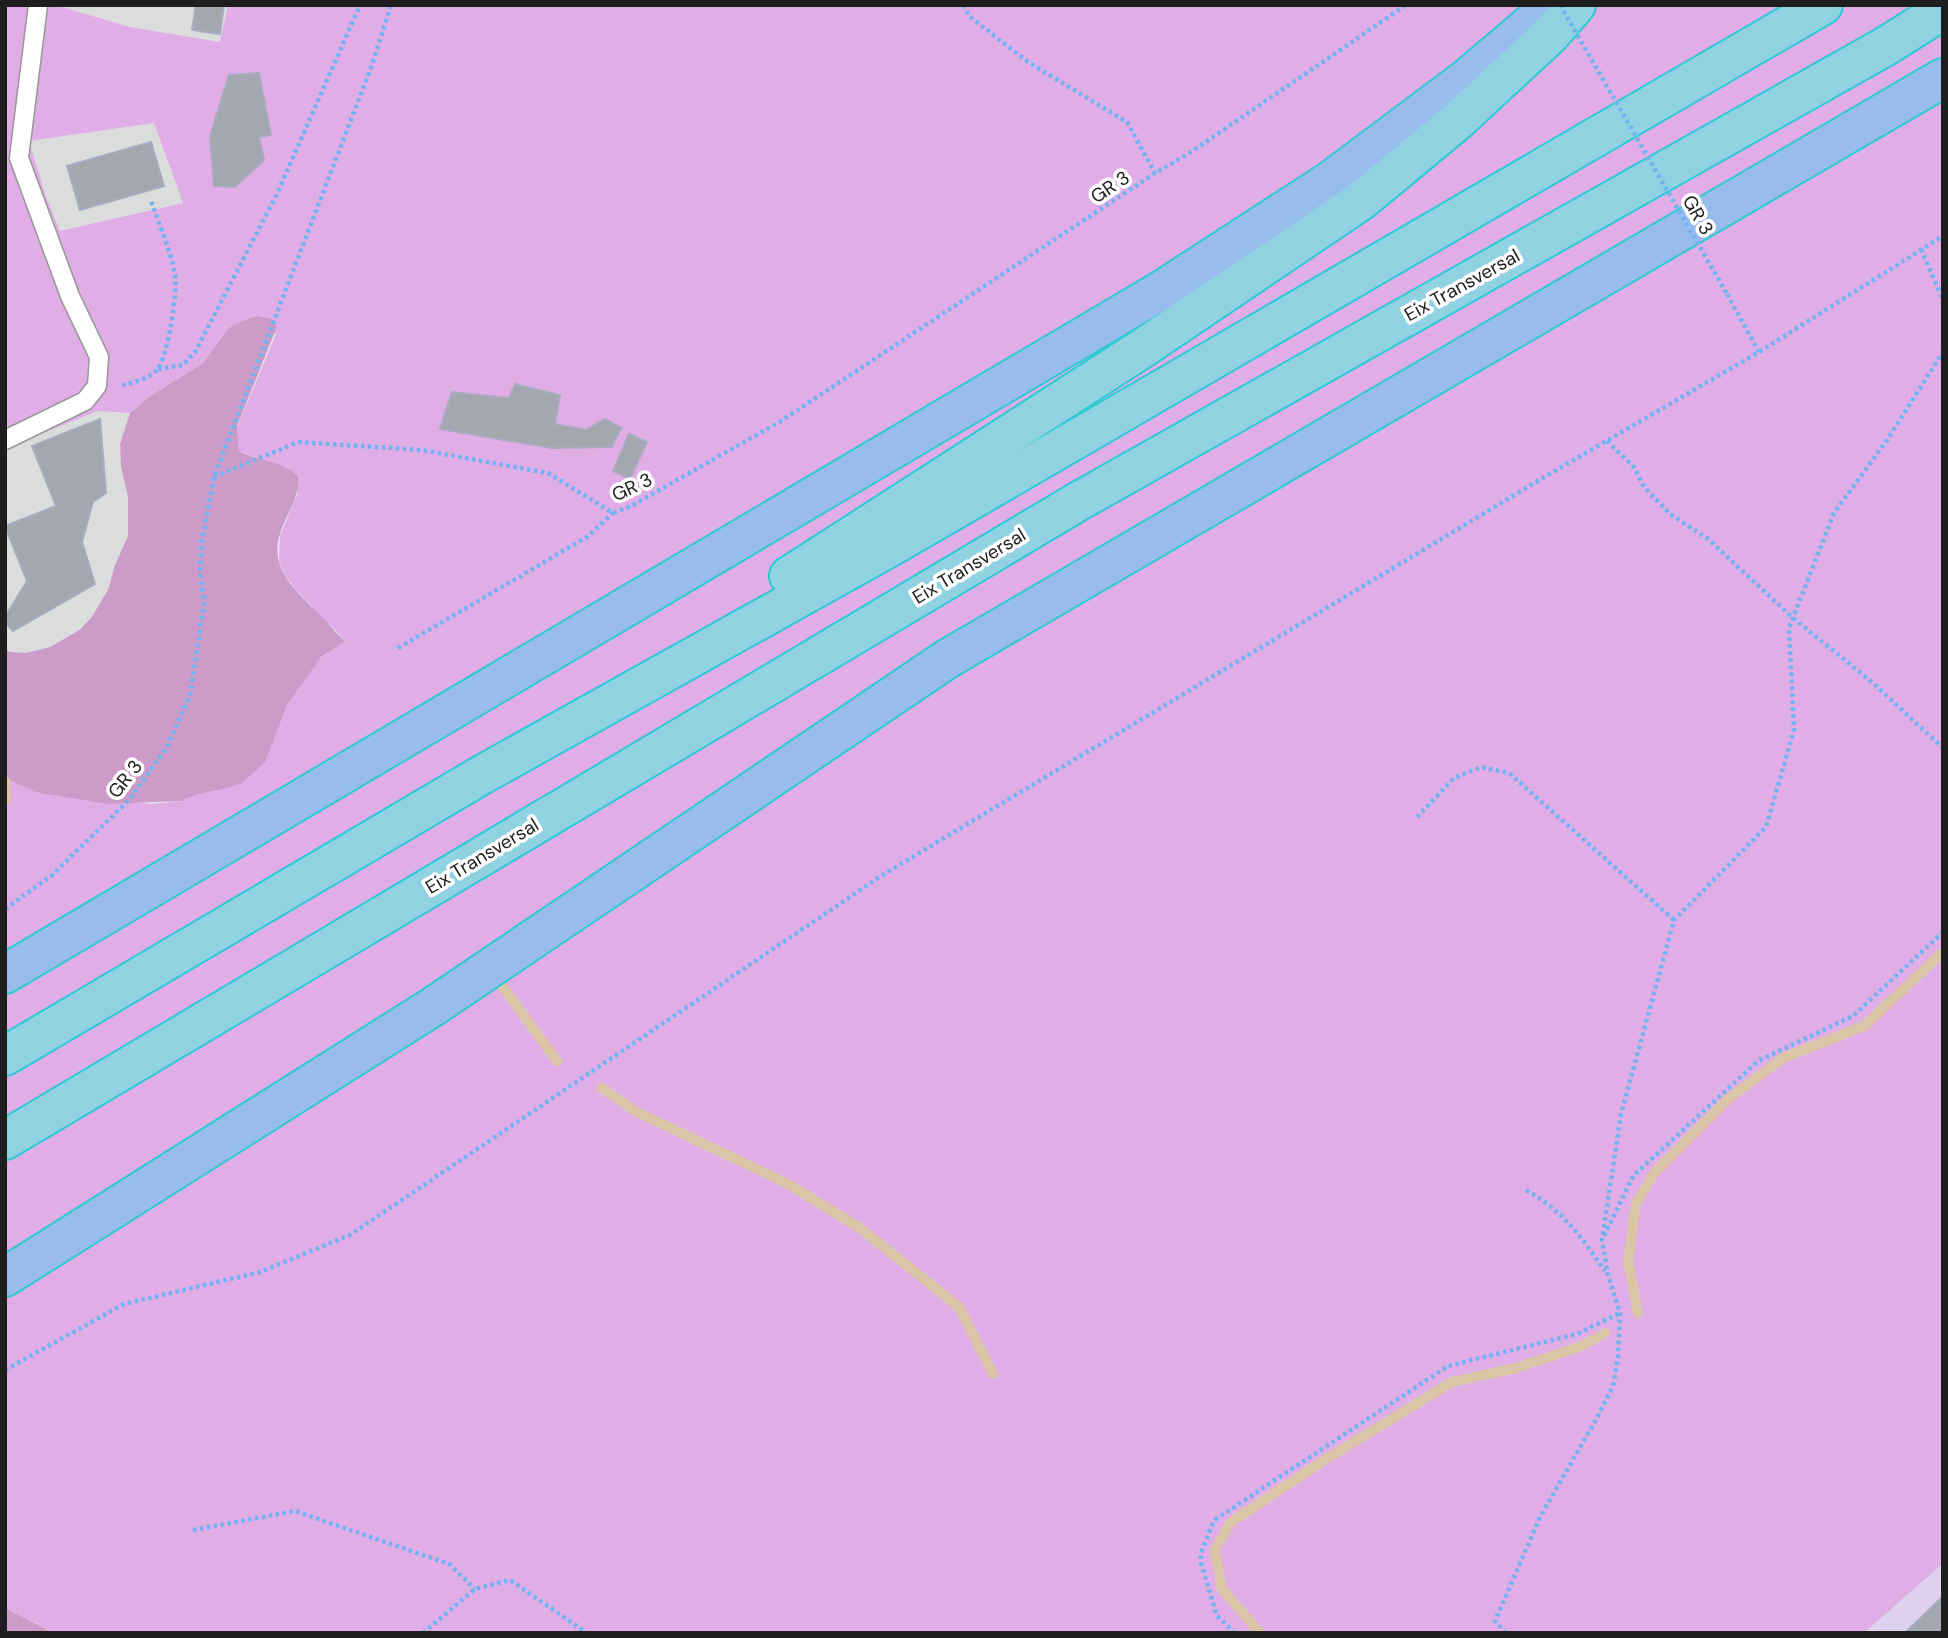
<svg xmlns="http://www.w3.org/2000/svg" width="1948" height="1638" font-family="'DM Sans',sans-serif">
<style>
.residential{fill:#dbdcdc}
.farmland{fill:#ded1ed}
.grass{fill:#e0ade6;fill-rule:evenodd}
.forest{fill:#cc9bc8}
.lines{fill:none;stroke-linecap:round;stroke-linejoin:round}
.stream{stroke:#dac6a7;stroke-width:10}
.building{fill:#a4a6b0;stroke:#a8acc0;stroke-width:2}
.service-casing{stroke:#989898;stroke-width:21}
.trunk-casing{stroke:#2dcbd2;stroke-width:42}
.motorway-casing{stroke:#2dcbd2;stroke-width:42}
.path{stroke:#72b4f3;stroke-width:4.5;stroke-dasharray:3.5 3.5;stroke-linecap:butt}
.service{stroke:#fff;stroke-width:18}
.trunk{stroke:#98bcec;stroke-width:38}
.motorway{stroke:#90d2e2;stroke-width:38}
.path-bridge{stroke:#72b4f3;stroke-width:4.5;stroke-dasharray:3.5 3.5;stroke-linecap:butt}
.labels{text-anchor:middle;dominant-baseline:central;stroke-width:7;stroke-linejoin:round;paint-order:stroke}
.street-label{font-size:19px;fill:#1e1e1e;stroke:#fff}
</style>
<rect width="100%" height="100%" fill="#e5e5ef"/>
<!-- residential -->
<g class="residential">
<path d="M55,5H228L220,42L130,27Z"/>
<path d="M154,123L183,203L60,231L46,197L29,141Z"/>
<path d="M98,411L130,413L120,444L121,466L128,497V536L115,565L108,590L100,605L85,624L50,647L26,653L10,652L5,649V453L12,445Z"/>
</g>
<!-- farmland -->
<path class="farmland" d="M1943,1563V1633H1864L1935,1569Z"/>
<!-- grass -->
<path class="grass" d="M5,5H55L130,27L220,42L228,5H1943V1563L1864,1633H55L5,1608V778L35,792L151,804L181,801L196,795L227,788L281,718C289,700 307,669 322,657C329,651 338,646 346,641L296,590L285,575L279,561L280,536L298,492L270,463L239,451L237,427L276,334L256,316L234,324L227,330L203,363L150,396L130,413L98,411L13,445L5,453ZM154,123L183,203L60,231L46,197L29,141Z"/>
<!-- forest -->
<g class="forest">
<path d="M256,316L272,319L277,327L237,426L239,451C258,461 282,461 298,476C300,499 285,515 279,537C269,574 305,598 327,622C333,629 338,635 346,641L321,657L287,705L265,762L242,783L227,788L196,795L181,801L108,804L35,792L5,778V649L10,652L26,653L50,647L79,630L91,618L108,590L115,565L128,536V497L121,466L120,444L130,413L150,396L203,363L227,330L234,324Z"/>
<path d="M5,1608L54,1633H5Z"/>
</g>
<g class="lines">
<!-- stream -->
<g class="stream">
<path d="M5,781L6,800"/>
<path d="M502,986L557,1061"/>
<path d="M602,1088L635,1111L788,1184L860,1228L959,1307L993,1374"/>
<path d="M1638,1313L1628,1261L1636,1203L1655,1172L1728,1099L1783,1058L1864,1026L1943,952"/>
<path d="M1260,1633L1222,1589L1215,1550L1230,1523L1323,1461L1452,1382L1516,1368L1582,1346L1605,1333"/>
</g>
</g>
<!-- building -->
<g class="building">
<path d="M196,5H224L220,34L192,30Z"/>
<path d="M259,73L271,135L259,137L264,160L235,187L214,186L210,136L229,75Z"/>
<path d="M151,142L164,186L80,210L67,166Z"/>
<path d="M515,384L560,395L555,424L586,430L605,419L621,428L612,447L552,448L440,429L452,392L509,398Z"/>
<path d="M100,419L106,493L93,502L82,542L95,584L13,631L5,622V617L27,581L5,526L56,506L32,446Z"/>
<path d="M629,434L647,442L630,479L613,471Z"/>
<path d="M1943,1596V1633H1905Z"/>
</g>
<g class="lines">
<defs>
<path id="service" d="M5,440L85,401L97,386L99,357L70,296L19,158L38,5"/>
<g id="trunk">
<path d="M5,974L1162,290L1330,181L1466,79L1553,5"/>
<path d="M5,1277L434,1006L947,659L1943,78"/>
</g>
<g id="motorway">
<path d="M789,576L1143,348L1362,200L1456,122L1550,35L1576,5"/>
<path d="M5,1056L485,773L899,542L1823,5"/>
<path d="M5,1140L1079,501L1886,46L1943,10"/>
</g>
</defs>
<!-- service casing -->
<use href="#service" class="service-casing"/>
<!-- trunk casing -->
<use href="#trunk" class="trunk-casing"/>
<!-- motorway casing -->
<use href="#motorway" class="motorway-casing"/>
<!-- path -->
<g class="path">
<path d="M963,5L969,16L1028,62L1127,122L1155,173"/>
<path d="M1921,249L1943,300"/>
<path d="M1727,294L1759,352"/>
<path d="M158,369L183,365L195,352L276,196L360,5"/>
<path d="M122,385C133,383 150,378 157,370C168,357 178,291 175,274C170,249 159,224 151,201"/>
<path d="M1607,441L1634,467L1644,487L1670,514L1708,539L1793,618L1873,683L1943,748"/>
<path d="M214,477L298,442L422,450L548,473L613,513L633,505L781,421L1155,173L1188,154L1406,5"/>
<path d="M398,648L587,537L613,513"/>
<path d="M1417,817L1454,778L1481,767L1509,773L1674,920"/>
<path d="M5,909L51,876L128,801L167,747L190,695L204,604L200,570L202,540L214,477L372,65L391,5"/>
<path d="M1526,1190C1565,1212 1580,1236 1605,1271"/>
<path d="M1604,1236L1633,1176L1758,1061L1853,1016L1943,932"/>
<path d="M5,1370L124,1304L260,1272L350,1235L881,876L1541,479L1759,352L1943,236"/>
<path d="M193,1530L295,1511L449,1564L475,1589"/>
<path d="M423,1633L475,1589L510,1580L587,1633"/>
<path d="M1235,1633L1217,1616L1201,1563V1553L1211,1527L1216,1519L1448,1366L1577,1334L1620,1313"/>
<path d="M1506,1633L1495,1621L1540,1517L1598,1416L1613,1386L1618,1357L1620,1313L1608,1275L1602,1240L1621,1114L1674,920L1766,827L1794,730L1789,628L1834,513L1887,440L1943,352"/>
</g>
<!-- service -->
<use href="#service" class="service"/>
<!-- trunk -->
<use href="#trunk" class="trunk"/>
<!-- motorway -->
<use href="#motorway" class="motorway"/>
<!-- path-bridge -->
<path class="path-bridge" d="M1560,5L1727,294"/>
</g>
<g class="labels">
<!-- street labels -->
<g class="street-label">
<text transform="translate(1110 187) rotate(-34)">GR 3</text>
<text transform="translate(1698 215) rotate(60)">GR 3</text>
<text transform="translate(1462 285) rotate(-29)">Eix Transversal</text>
<text transform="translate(632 487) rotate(-25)">GR 3</text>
<text transform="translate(969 566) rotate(-31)">Eix Transversal</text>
<text transform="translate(125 779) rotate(-52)">GR 3</text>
<text transform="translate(482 856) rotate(-31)">Eix Transversal</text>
</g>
</g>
<!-- border -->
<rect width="1948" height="1638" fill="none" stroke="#1e1e1e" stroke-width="14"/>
</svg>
